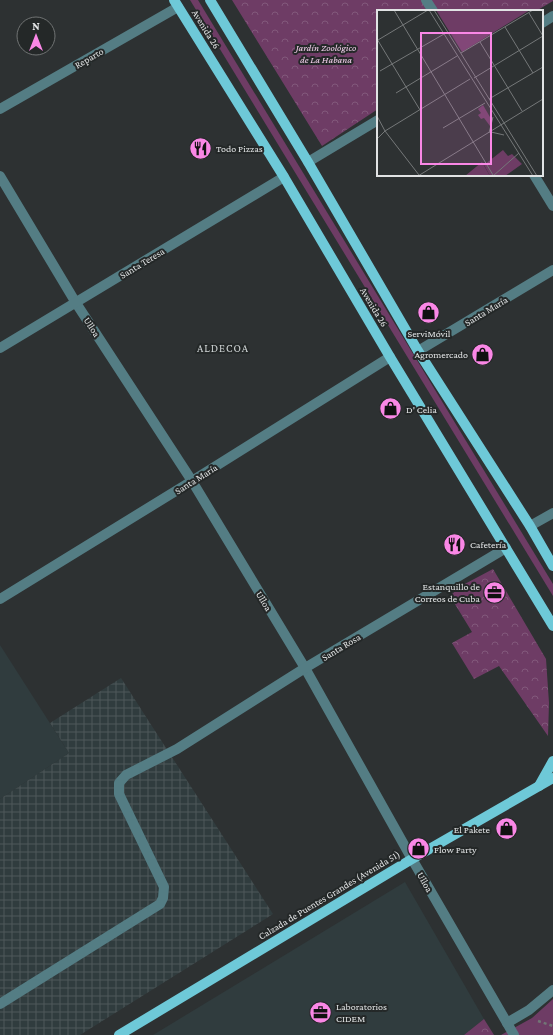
<svg xmlns="http://www.w3.org/2000/svg" width="553" height="1035" font-family="'Crimson Pro',serif">
<style>
.built{fill:#303c3e}
.industrial{fill:url(#industrial-grid)}
.green{fill:#6e3c65}
.park{fill:url(#park-crowns)}
.lines{fill:none;stroke-linecap:round;stroke-linejoin:round}
.path{stroke:#727576;stroke-width:2.5;stroke-dasharray:3 3;stroke-linecap:butt}
.minor{stroke:#547d84;stroke-width:10}
.major{stroke:#6ec9d8;stroke-width:10}
.labels{text-anchor:middle;dominant-baseline:central;stroke-width:4;stroke-linejoin:round;paint-order:stroke}
.street-label{font-size:10px;fill:#e1e3e4;stroke:#242828}
.park-label{font-size:10px;font-style:italic;fill:#f6d2ee;stroke:#242828}
.poi-label{font-size:10px;fill:#e1e3e4;stroke:#242828;text-anchor:start}
.neighbourhood-label{font-size:11px;letter-spacing:1px;fill:#d0d5d6;stroke:#242828}
.inset-road{fill:none;stroke:#757879;stroke-width:1}
.view{fill:#fa87e6;fill-opacity:0.15;stroke:#fa87e6;stroke-width:2}
.inset-edge{fill:none;stroke:#e1e3e4;stroke-width:2}
</style>
<defs>
<pattern id="industrial-grid" width="8" height="8" patternUnits="userSpaceOnUse"><rect width="8" height="8" fill="#303c3e"/><path d="M0 4h8M4 0v8" fill="none" stroke="#4e585a"/></pattern>
<pattern id="park-crowns" width="20" height="18" patternUnits="userSpaceOnUse"><rect width="20" height="18" fill="#6e3c65"/><path d="M2 6a3 3 0 1 1 6 0M12 15a3 3 0 1 1 6 0" fill="none" stroke="#82587b"/></pattern>
</defs>
<rect width="100%" height="100%" fill="#2d3132"/>
<!-- built -->
<g class="built">
<path d="M0,645L69,753L0,799Z"/>
<path d="M405,882L484,1019L464,1035H153Z"/>
</g>
<!-- industrial -->
<path class="industrial" d="M121,678L273,914L80,1035H0V799L69,753L50,723Z"/>
<!-- green -->
<g class="green">
<path d="M190,0H198L553,584V596Z"/>
<path d="M553,999V1035H501L532,1018Z"/>
</g>
<!-- park -->
<g class="park">
<path d="M232,0H553V1L536,11H378V109L322,146Z"/>
<path d="M493,569L546,659L549,703L548,736L499,666L474,679L452,643L472,632L450,596L461,586Z"/>
<path d="M484,1019L494,1035H464Z"/>
</g>
<g class="lines">
<!-- path -->
<path class="path" d="M538,1021L553,1026"/>
<!-- minor -->
<g class="minor">
<path d="M426,0L433,11"/>
<path d="M542,23L553,16"/>
<path d="M0,109L178,7"/>
<path d="M308,162L378,120"/>
<path d="M534,175L553,206"/>
<path d="M0,176L76,303L192,481L305,668L412,859L514,1035"/>
<path d="M0,348L284,177"/>
<path d="M418,351L553,270"/>
<path d="M530,526L553,513"/>
<path d="M0,599L192,481L390,357"/>
<path d="M0,1004L160,904L163,898L164,887L119,794V783L126,775L177,749L305,668L506,548"/>
<path d="M507,1023L529,1010L553,990"/>
</g>
<!-- major -->
<g class="major">
<path d="M174,0L284,177L390,357L553,626"/>
<path d="M210,0L308,162L418,351L530,526L553,566"/>
<path d="M539,786L553,761"/>
<path d="M119,1035L412,859L553,778"/>
</g>
</g>
<!-- icons -->
<defs>
<symbol id="restaurant-disc" viewBox="-11 -11 22 22"><circle r="9.5" fill="#fa87e6" stroke="#242828"/><path d="M-5-6h1v4h1v-4h1v4h1v-4h1v5L-1.5 .5V6h-2V.5L-5-1ZM5-6V6H3V1.5H1.5Q1.5-4 5-6Z" fill="#111"/></symbol>
<symbol id="shop-disc" viewBox="-11 -11 22 22"><circle r="9.5" fill="#fa87e6" stroke="#242828"/><path d="M-5-2.5h2.3a2.7 3.5 0 0 1 5.4 0H5L5.5 6h-11ZM-1.5-2.5h3a1.5 2.3 0 0 0-3 0Z" fill="#111"/></symbol>
<symbol id="office-disc" viewBox="-11 -11 22 22"><circle r="9.5" fill="#fa87e6" stroke="#242828"/><path d="M-6-3h4V-5.5h4V-3h4V5H-6ZM-1-4.5V-3h2v-1.5ZM-6 0V1H6V0Z" fill="#111"/></symbol>
</defs>
<g fill-rule="evenodd">
<use href="#restaurant-disc" x="188" y="136" width="25" height="25"/>
<use href="#shop-disc" x="416" y="300" width="25" height="25"/>
<use href="#shop-disc" x="470" y="342" width="25" height="25"/>
<use href="#shop-disc" x="378" y="396" width="25" height="25"/>
<use href="#restaurant-disc" x="442" y="532" width="25" height="25"/>
<use href="#office-disc" x="482" y="580" width="25" height="25"/>
<use href="#shop-disc" x="494" y="816" width="25" height="25"/>
<use href="#shop-disc" x="406" y="836" width="25" height="25"/>
<use href="#office-disc" x="308" y="1000" width="25" height="25"/>
</g>
<g class="labels">
<!-- street labels -->
<g class="street-label">
<text transform="translate(206 29) rotate(58)">Avenida 26</text>
<text transform="translate(89 58) rotate(-30)">Reparto</text>
<text transform="translate(142 263) rotate(-31)">Santa Teresa</text>
<text transform="translate(374 307) rotate(59)">Avenida 26</text>
<text transform="translate(486 311) rotate(-31)">Santa María</text>
<text transform="translate(92 327) rotate(57)">Ulloa</text>
<text transform="translate(196 479) rotate(-32)">Santa María</text>
<text transform="translate(264 601) rotate(59)">Ulloa</text>
<text transform="translate(341 647) rotate(-31)">Santa Rosa</text>
<text transform="translate(425 882) rotate(60)">Ulloa</text>
<text transform="translate(329 895) rotate(-31)">Calzada de Puentes Grandes (Avenida 51)</text>
</g>
<!-- park labels -->
<g class="park-label">
<text x="326" y="47">Jardín Zoológico<tspan x="326" dy="12">de La Habana</tspan></text>
</g>
<!-- poi labels -->
<g class="poi-label">
<text x="216" y="148">Todo Pizzas</text>
<text x="429" y="333" text-anchor="middle">ServiMóvil</text>
<text x="468" y="354" text-anchor="end">Agromercado</text>
<text x="406" y="409">D' Celia</text>
<text x="470" y="544">Cafetería</text>
<text x="480" y="586" text-anchor="end">Estanquillo de<tspan x="480" dy="12">Correos de Cuba</tspan></text>
<text x="490" y="829" text-anchor="end">El Pakete</text>
<text x="434" y="849">Flow Party</text>
<text x="336" y="1006">Laboratorios<tspan x="336" dy="12">CIDEM</tspan></text>
</g>
<!-- neighbourhood labels -->
<g class="neighbourhood-label">
<text x="223" y="348">ALDECOA</text>
</g>
</g>
<!-- overview -->
<g transform="translate(377 10)">
<rect width="166" height="166" fill="#2d3132"/>
<path d="M126,140L131,146L135,144L145,154L128,166H113L107,155Z" fill="#6e3c65"/>
<path d="M59,0H153L85,42ZM106,95L113,107V116L107,108L104,109L101,105L104,103L101,99ZM105,152L113,166H88Z" fill="#6e3c65"/>
<path class="inset-road" d="M17,0L116,165M52,0L156,166M57,0L160,166M152,3L166,26M128,17L156,63M0,29L43,100M1,30L51,0M103,32L145,101M84,43L156,0M3,61L67,24M97,68L166,26M19,83L80,46M112,89L166,57M0,106L8,121L42,165M66,118L108,93M114,122L127,125M112,123L116,107M0,129L8,121L93,69M41,166L166,89M116,166L142,143"/>
<path class="view" d="M44,23H114V154H44Z"/>
<rect width="166" height="166" class="inset-edge"/>
</g>
<!-- north arrow -->
<g transform="translate(36 36)"><circle r="19" fill="#242828" stroke="#707373"/>
<path d="M0-3L7 15L0 10L-7 15Z" fill="#fa87e6"/>
<text y="-6" font-size="11" font-weight="bold" text-anchor="middle" fill="#e1e3e4">N</text>
</g>
</svg>
